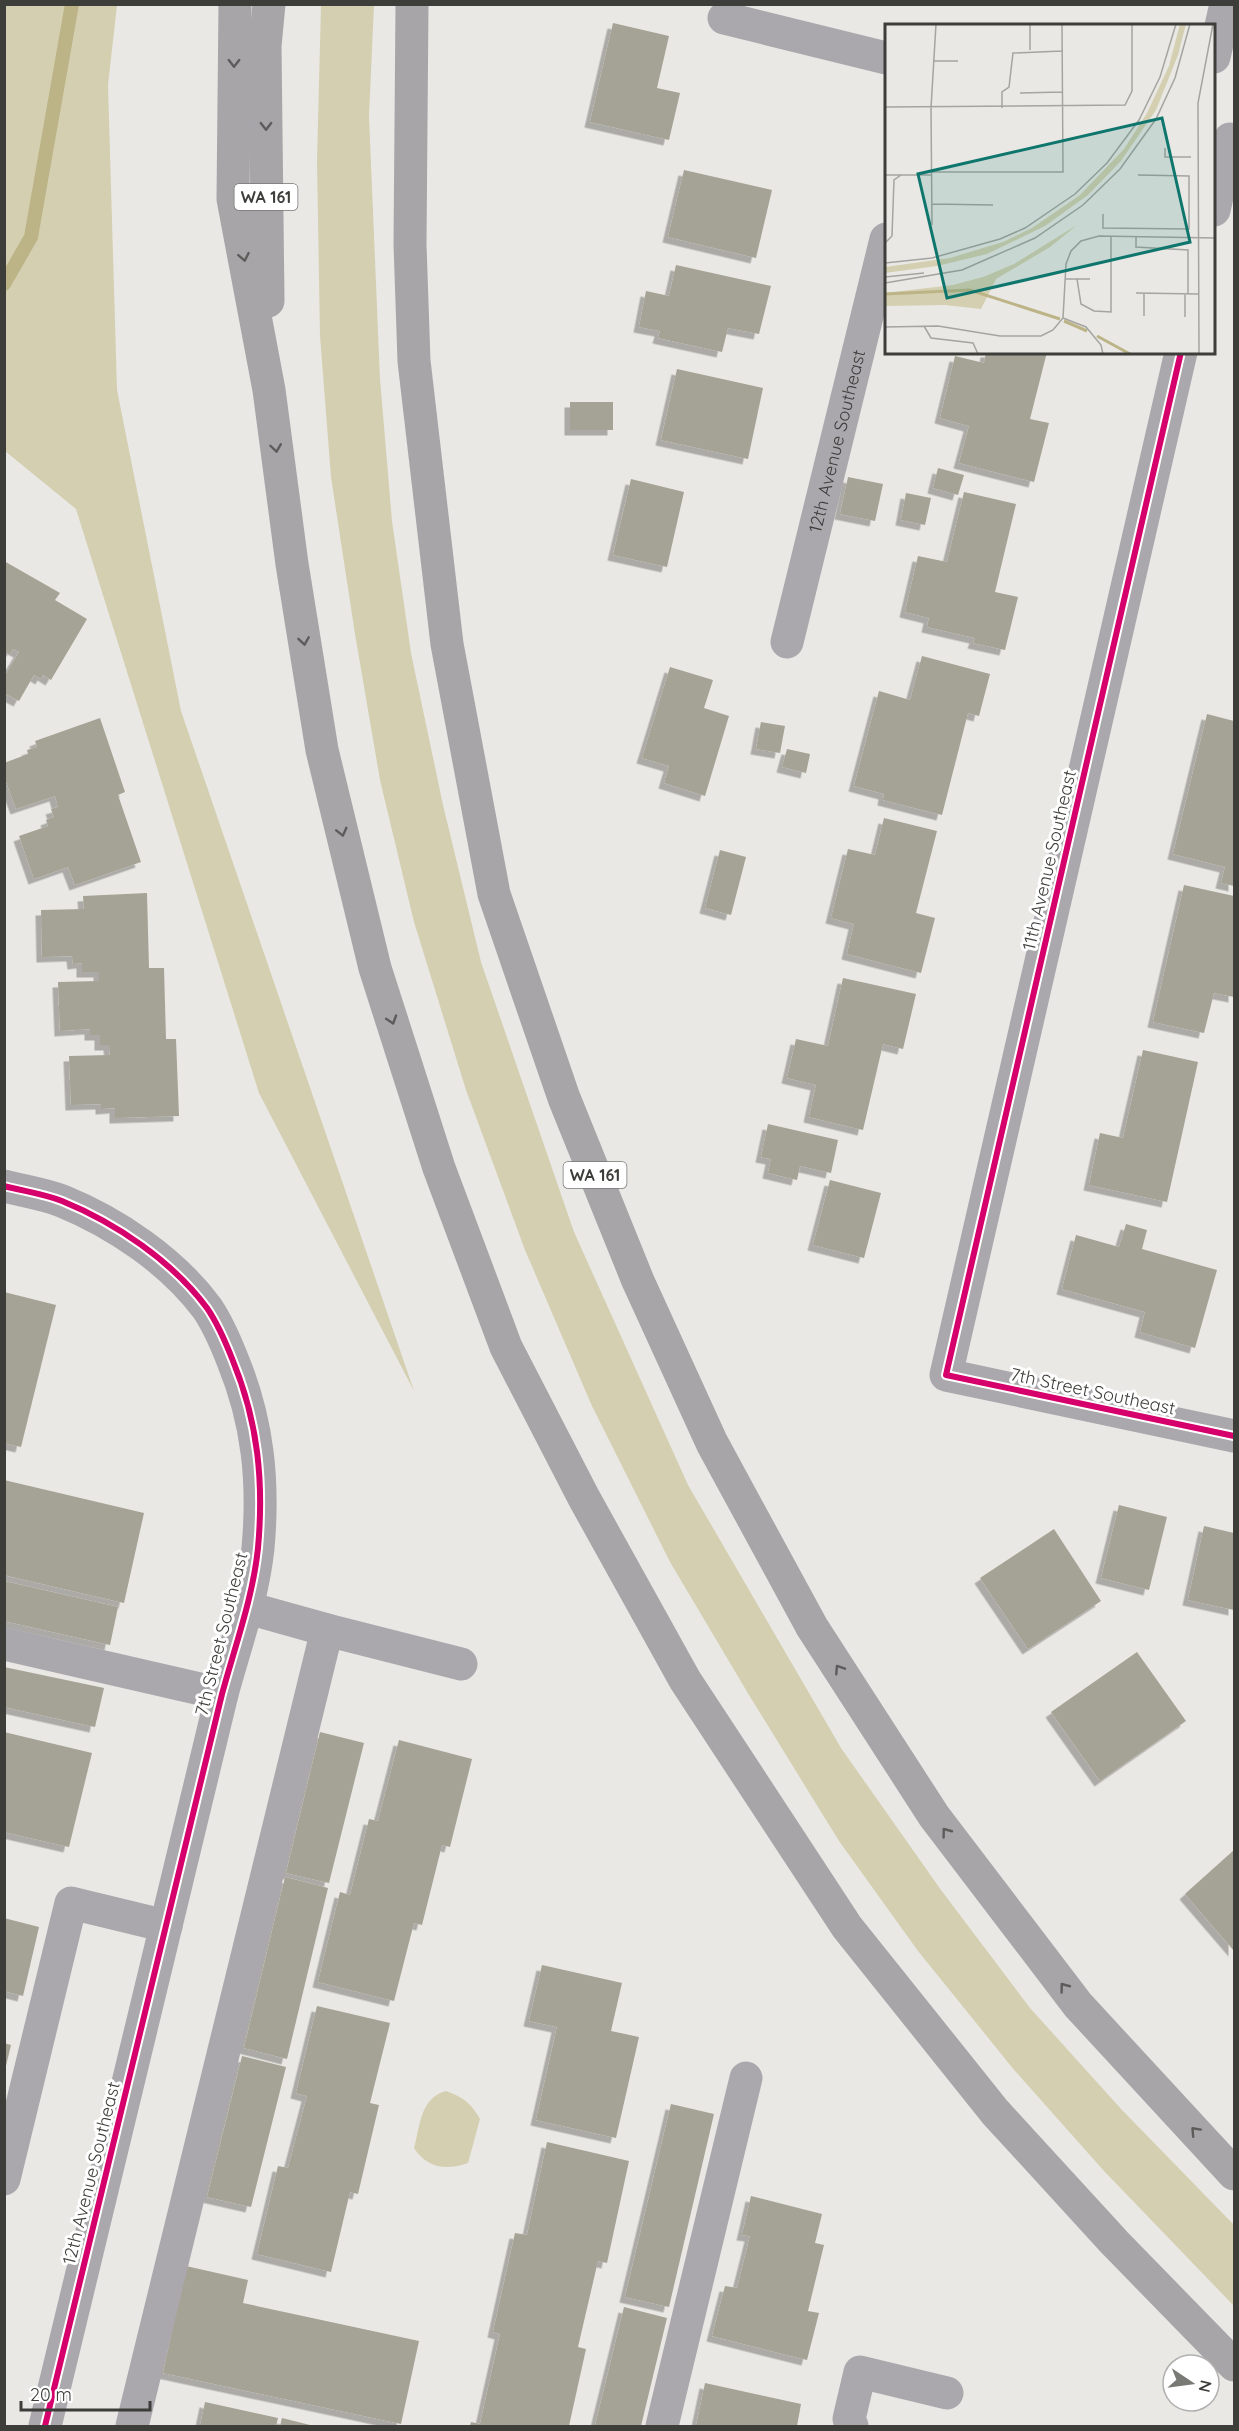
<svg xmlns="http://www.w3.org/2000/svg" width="1239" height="2431" font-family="Quicksand,sans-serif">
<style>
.green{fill:#d4cfb0}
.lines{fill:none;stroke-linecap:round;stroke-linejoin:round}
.stream{stroke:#bcb486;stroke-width:14}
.building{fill:#a5a395;filter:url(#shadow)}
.minor{stroke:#aba8ad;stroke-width:33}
.highway{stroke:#a8a5a9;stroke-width:33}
.cycleway-casing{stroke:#fff;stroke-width:10}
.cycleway{stroke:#d6006c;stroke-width:6}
.oneway{stroke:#5d5c5b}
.labels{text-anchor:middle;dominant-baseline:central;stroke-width:6;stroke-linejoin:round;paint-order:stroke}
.shield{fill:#fff;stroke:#777775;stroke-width:1.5}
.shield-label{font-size:16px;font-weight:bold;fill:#3d3d3a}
.street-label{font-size:18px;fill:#3d3d3a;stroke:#fff}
.inset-river{fill:none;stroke:#bcb486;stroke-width:3}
.inset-road{fill:none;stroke:#a4a4a0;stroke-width:1.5}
.view{fill:#0f766e;fill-opacity:0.15;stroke:#0f766e;stroke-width:3}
.inset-edge{fill:none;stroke:#3d3d3a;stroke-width:3}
</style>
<defs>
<filter id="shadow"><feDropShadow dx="-5.5" dy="5.5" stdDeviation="0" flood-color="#0004"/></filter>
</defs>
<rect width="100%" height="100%" fill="#e9e8e4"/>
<!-- green -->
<g class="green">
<path d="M4,5H117L108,85L117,390L181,711L414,1391L259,1093L76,509L5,451Z"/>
<path d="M321,5H374L369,116L380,379L392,521L411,653L443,805L481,962L574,1232L688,1485L841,1748L941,1890L1030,2008L1122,2110L1234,2225V2306L1104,2171L1015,2071L918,1951L839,1841L749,1695L670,1562L592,1406L525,1250L466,1090L414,922L380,780L355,634L331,477L320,336L317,161Z"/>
<path d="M446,2091C463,2097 471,2103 480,2119L468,2163C446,2171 427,2168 414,2148C420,2126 420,2098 446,2091Z"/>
</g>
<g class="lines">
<!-- stream -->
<path class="stream" d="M4,284L31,237L72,4"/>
</g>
<!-- building -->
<g class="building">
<path d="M613,23L669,36L657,88L680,93L669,140L590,122Z"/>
<path d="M684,170L772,190L756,258L668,237Z"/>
<path d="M676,265L771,286L759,334L728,328L722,352L658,338L660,331L639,327L646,291L669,296Z"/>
<path d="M986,352H1047L1030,419L1049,423L1034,482L959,463L969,426L940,418L955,356L984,363Z"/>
<path d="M677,369L763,388L748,459L661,440Z"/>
<rect x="570" y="402" width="43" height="28"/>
<path d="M938,468L964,475L958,495L933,488Z"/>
<path d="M848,477L883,484L875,521L840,514Z"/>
<path d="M631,479L684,492L667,567L613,555Z"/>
<path d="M964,492L1016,504L995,592L1018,597L1005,650L973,643L975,638L927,627L929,618L905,612L918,556L947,562Z"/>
<path d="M906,493L931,498L925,525L901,520Z"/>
<path d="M4,561L60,593L55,600L87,619L51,680L43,675L41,679L34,675L19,701L4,693V677L19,652L13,649L10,654L4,652Z"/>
<path d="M922,656L990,674L979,716L968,713L942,815L883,800L884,794L854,786L879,691L910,700Z"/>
<path d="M670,667L713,680L704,708L729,716L705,796L664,783L669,766L642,758Z"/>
<path d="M1207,714L1234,721V886L1221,883L1225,867L1173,854Z"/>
<path d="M100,718L125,792L118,795L141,862L75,885L68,867L34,879L19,836L48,826L46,820L54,817L51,809L58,807L55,796L16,809L4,776V763L28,754L27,750L37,747L35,741Z"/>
<path d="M761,722L785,726L780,753L756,749Z"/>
<path d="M787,749L810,754L806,773L782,767Z"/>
<path d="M884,818L937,831L916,913L935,918L921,973L847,954L854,924L831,918L848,849L875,855Z"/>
<path d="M720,850L746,857L731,915L705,908Z"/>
<path d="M1184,885L1234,896V997L1214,993L1204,1033L1153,1022Z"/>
<path d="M147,893L149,968H164L166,1039H176L179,1116L115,1118V1108L101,1109V1104L71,1105L69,1056L110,1055L109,1045H100V1035H90V1029L60,1031L58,982L99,981V972H82V963L73,964L72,956L42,957L41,910L84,909L83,896Z"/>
<path d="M843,978L916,994L903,1049L883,1044L863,1130L809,1117L816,1085L787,1078L796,1039L828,1046Z"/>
<path d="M1143,1050L1198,1062L1167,1202L1089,1185L1100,1133L1123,1138Z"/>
<path d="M768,1124L838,1140L831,1173L800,1166L797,1180L768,1173L771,1159L761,1157Z"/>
<path d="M830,1180L881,1193L864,1258L813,1245Z"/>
<path d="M1126,1224L1147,1230L1142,1249L1217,1270L1195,1348L1140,1332L1145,1312L1062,1289L1076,1235L1119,1247Z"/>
<path d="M4,1292L56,1305L21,1447L4,1443Z"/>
<path d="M4,1480L144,1513L124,1603L4,1575Z"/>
<path d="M1119,1505L1167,1517L1149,1590L1101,1578Z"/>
<path d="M1204,1526L1234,1533V1610L1188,1600Z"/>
<path d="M1054,1529L1101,1601L1028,1649L980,1578Z"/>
<path d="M4,1581L118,1607L110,1645L4,1621Z"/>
<path d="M1137,1652L1186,1721L1100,1781L1051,1712Z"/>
<path d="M4,1667L104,1688L95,1727L4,1707Z"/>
<path d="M4,1732L92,1753L69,1847L4,1832Z"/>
<path d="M320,1732L364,1743L329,1883L286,1873Z"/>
<path d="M399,1740L472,1759L450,1847L442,1845L422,1925L414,1923L394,2001L318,1982L340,1892L350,1895L369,1819L378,1821Z"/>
<path d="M1234,1850V1951L1185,1894Z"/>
<path d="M285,1877L328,1888L287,2059L244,2048Z"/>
<path d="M4,1918L39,1927L23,1996L4,1991Z"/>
<path d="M542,1965L622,1983L611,2031L639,2037L616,2138L536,2120L557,2027L529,2021Z"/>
<path d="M317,2006L390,2023L370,2103L379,2105L358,2194L350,2192L331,2272L257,2254L278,2166L288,2168L307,2096L296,2093Z"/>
<path d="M4,2043L11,2045L5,2070H4Z"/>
<path d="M242,2056L286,2067L251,2207L207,2197Z"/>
<path d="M671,2104L714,2114L669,2307L625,2297Z"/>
<path d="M547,2142L629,2161L607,2263L598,2261L578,2347L586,2349L569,2426H470L471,2422L480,2424L500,2334L493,2332L515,2233L527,2235Z"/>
<path d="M751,2196L822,2214L815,2243L824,2245L808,2311L819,2313L807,2360L712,2336L725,2286L737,2288L750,2236L742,2235Z"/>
<path d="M186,2266L248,2280L243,2303L419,2341L401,2424L163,2373Z"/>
<path d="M624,2307L667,2318L641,2426H595Z"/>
<path d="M705,2383L801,2404L797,2426H696Z"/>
<path d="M205,2402L278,2418L276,2426H200Z"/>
<path d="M282,2418L314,2426H280Z"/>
</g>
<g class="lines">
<!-- minor -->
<g class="minor">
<path d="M724,18L886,58"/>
<path d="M1214,57L1226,4"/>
<path d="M1214,210L1230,139"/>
<path d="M1181,352L946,1375L1234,1436"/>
<path id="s1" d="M787,642L886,239"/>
<path d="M4,1186C23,1191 44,1194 62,1201C116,1223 172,1261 207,1308C218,1324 226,1343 233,1361C258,1422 264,1482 258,1548C253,1597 235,1646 222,1694L45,2426"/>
<path d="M245,1607L327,1630"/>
<path d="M4,1644L222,1694"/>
<path d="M4,2179L71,1903L166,1926"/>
<path d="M132,2426L327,1630L461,1664"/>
<path d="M662,2426L746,2078"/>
<path d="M852,2426L849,2419L860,2372L947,2393"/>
</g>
<!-- highway -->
<g class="highway">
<path d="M235,4L233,199L269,390L292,564L322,750L375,968L439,1168L506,1347L584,1498L685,1680L847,1927L995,2112L1115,2243L1234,2365"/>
<path d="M412,4L410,244L414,361L447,644L494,894L564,1098L638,1281L712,1443L812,1627L934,1816L1078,2005L1234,2174"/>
<path d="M268,301L265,46L269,4"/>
</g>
<defs>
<g id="cycleway">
<path d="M1181,352L946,1375L1234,1436"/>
<path d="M4,1186C23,1191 44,1194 62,1201C116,1223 172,1261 207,1308C218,1324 226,1343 233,1361C258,1422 264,1482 258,1548C253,1597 235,1646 222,1694L45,2426"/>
</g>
</defs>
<!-- cycleway casing -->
<use href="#cycleway" class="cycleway-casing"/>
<!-- cycleway -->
<use href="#cycleway" class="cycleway"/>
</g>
<!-- one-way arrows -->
<defs><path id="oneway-chevron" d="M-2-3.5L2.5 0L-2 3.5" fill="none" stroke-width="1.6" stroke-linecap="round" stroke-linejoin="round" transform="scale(1.5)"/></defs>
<g class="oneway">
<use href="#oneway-chevron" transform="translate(234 63) rotate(90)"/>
<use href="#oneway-chevron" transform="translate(266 126) rotate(89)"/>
<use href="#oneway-chevron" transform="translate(244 257) rotate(79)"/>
<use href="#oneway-chevron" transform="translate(276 448) rotate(82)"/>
<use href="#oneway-chevron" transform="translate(304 641) rotate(81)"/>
<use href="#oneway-chevron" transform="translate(342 832) rotate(76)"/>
<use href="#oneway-chevron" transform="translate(392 1020) rotate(72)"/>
<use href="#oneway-chevron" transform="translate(839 1669) rotate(-123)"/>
<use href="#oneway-chevron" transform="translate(946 1832) rotate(-127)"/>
<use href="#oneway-chevron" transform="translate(1064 1987) rotate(-127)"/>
<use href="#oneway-chevron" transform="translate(1195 2131) rotate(-133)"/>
</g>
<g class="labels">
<!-- shield labels -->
<g class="shield">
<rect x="234.5" y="184" width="63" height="26" rx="4.5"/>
<rect x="563.5" y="1162" width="63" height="26" rx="4.5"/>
</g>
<g class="shield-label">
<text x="266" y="197">WA 161</text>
<text x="595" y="1175">WA 161</text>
</g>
<!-- street labels -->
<g class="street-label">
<text stroke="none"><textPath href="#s1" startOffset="207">12th Avenue Southeast</textPath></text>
<text transform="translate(1049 860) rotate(-77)">11th Avenue Southeast</text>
<text transform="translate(1093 1391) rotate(12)">7th Street Southeast</text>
<text transform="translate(221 1634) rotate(-76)">7th Street Southeast</text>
<text transform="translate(91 2173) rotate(-76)">12th Avenue Southeast</text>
</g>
</g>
<!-- overview -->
<g transform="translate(885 24)">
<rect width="330" height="330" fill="#e9e8e4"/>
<path d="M295,0H301L293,31L271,86L236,137L203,171L160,202L102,230L52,242L0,249V243L65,234L118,218L147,204L195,171L239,125L262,89L284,42ZM192,201L165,223L111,255L96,285L60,281L0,282V269L68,261L98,253L129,240Z" fill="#d4cfb0"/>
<path class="inset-river" d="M0,270L85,266L175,295M179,297L202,307M212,312L245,330"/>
<path class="inset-road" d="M145,26V0M49,37H73M135,69L177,68M0,83L240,81L247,67V0M117,84V68L124,63L128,29L177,27M280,124V133H306M284,133H304M47,148H178L177,0M0,151H47M47,180L108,181M218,190V204L304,205V152L253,151M47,201L46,84L51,0M251,213V223L303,226V270M0,219L7,212L9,156L16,151M0,239L47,234L115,215L140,204L190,170L222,139L254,96L275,53L291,0M0,253L39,249M180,255H205M192,255L196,280L209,287L226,288V213M0,259L77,246L150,214L198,181L235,145L271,95L290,54L305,0M251,269L313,270M300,270V293M259,292V269M178,294L201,303L216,321L218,330M39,302L46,314L88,319L93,330M0,303L53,302L115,312H156L168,306L178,294L181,240L186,227L196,217L214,212L330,214M314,330L313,79L328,0"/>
<path class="view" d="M277,94L305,218L62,274L33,150Z"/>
<rect width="330" height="330" class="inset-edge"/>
</g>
<!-- border -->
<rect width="1239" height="2431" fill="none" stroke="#3d3d3a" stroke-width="12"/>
<!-- north arrow -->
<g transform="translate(1191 2383) rotate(103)"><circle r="28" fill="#ffffff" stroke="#b1b1b0" stroke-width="1.5"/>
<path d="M0-4.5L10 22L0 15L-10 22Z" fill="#797976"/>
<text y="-9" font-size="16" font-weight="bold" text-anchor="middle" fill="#3d3d3a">N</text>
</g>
<!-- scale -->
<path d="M21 2401v9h129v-9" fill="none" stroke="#3d3d3a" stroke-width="3"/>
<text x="30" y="2401" font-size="18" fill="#3d3d3a" stroke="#ffffff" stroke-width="4.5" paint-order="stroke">20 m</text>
</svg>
